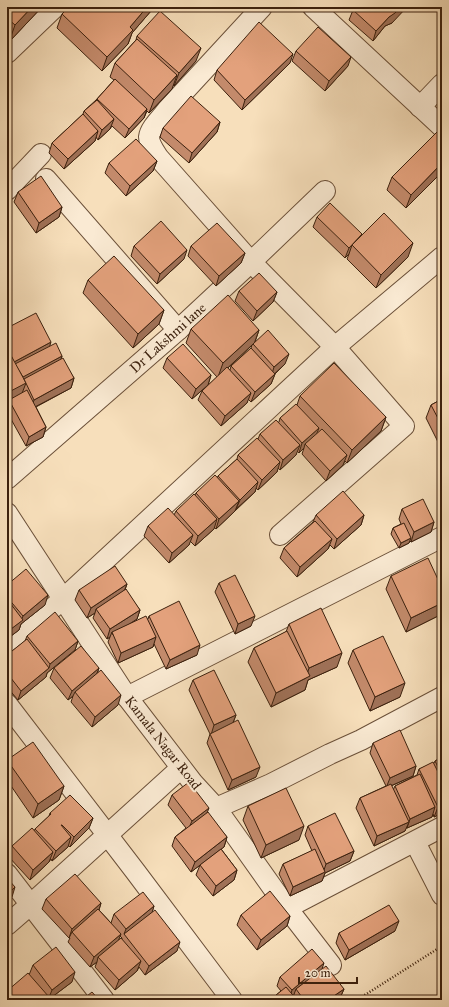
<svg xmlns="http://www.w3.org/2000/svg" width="449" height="1007" font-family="'IM FELL Great Primer',serif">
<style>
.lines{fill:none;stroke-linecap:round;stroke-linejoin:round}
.minor-casing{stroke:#6b5039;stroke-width:22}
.path{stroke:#3c210e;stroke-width:2.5;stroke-dasharray:1 2;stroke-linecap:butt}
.minor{stroke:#faead3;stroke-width:20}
.wall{fill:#c38a6b;stroke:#3c210e;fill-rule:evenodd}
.shaded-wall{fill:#9f7157;stroke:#3c210e}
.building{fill:#e3a17c;stroke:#3c210e}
.labels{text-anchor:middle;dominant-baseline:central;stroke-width:4;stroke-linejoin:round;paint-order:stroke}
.street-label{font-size:14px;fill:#3c210e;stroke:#faead3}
</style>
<rect width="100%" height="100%" fill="#f7dfbb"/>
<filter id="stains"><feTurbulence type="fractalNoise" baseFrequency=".005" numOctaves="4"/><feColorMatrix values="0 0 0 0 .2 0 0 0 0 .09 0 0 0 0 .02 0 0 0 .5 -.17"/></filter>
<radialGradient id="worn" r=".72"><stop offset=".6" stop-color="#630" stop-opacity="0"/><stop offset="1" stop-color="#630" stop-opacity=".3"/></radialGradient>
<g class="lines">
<defs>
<g id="minor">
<path d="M262,7L167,110C162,117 150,128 149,137C149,144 155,152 158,157L251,262L335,347L404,426L280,535"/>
<path d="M313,7L442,127"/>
<path d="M7,53L55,7"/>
<path d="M420,107L442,84"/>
<path d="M46,179L178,330"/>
<path d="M7,190L41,154"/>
<path d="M7,479L178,330L251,262L325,191"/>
<path d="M7,513L127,697L193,783L216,808L287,908L331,965"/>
<path d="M7,648L63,599L335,347L442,257"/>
<path d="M127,697L442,537"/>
<path d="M7,704L135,871L232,1000"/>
<path d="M216,808L271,784L330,754L361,740L442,697"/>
<path d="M415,842L442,895"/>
<path d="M7,874L104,1000"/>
<path d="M287,908L442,827"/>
<path d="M7,925L30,905L181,768"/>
</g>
</defs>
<!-- minor casing -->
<use href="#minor" class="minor-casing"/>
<!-- path -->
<path class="path" d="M357,1000L442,946"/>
<!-- minor -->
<use href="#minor" class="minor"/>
</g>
<!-- wall -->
<g class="wall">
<path d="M7,7H42L9,42L7,41Z"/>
<path d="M353,10L392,23L385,26L373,41L349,20Z"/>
<path d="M151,11L132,33L128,44L102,71L57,28L62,14Z"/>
<path d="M137,36L196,61L174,86L173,85L172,89L149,113L147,111L144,118L125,138L112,126L110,129L98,140L96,137L95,141L64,169L49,153L52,143L83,114L84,111L96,100L114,80L110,77L115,63L136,40Z"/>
<path d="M296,51L348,66L325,91L292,61Z"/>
<path d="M290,63L242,110L214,80L217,70Z"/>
<path d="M220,122L217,132L189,163L160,137L163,128Z"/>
<path d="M442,133V172L406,208L387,190L392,177Z"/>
<path d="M157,161L153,171L126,196L105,173L109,163Z"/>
<path d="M18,192L62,207L59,217L36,233L14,202Z"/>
<path d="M317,217L361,236L408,257L376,288L347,259L349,254L345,258L313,227Z"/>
<path d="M134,246L184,259L157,284L131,256Z"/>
<path d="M191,246L245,253L241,263L216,286L188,256Z"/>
<path d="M88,280L164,310L159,324L133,348L83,293Z"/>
<path d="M239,291L277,292L273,302L253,321L235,301Z"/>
<path d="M7,328L50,346L62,356L61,359L74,378L71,388L36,407L46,427L43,437L26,446L7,412V406L8,403L7,404Z"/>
<path d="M191,329L259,330L255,342L285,364L275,374L271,384L251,402L248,399L247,403L221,426L198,400L202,391L217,377L186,343ZM252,345L251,348L231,366L230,370L228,368Z"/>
<path d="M167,358L211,375L208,385L192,399L163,368Z"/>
<path d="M300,396L386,417L381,431L347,463L345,461L343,465L326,481L302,454L304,448L299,453L297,451L296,455L280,470L278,468L277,472L258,490L256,488L255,492L216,529L214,527V529L195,546L190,541L189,545L169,563L144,536L148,526L174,515L176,511L195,495L196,493L217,478L218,476L237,459L238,455L258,439L260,434L279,422L280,418L297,405Z"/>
<path d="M442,399V450L426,418L431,405Z"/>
<path d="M402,509L434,522L431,532L411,542L410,541L409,543L399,548L391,534L393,528L401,524L399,519Z"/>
<path d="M316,515H364L361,525L334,549L330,545L328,549L297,577L280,558L284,548L313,522Z"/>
<path d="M391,576L442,588V614L406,632L386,589Z"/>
<path d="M219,583L251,626L235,634L215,592Z"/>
<path d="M127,584L125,590L140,610L137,619L130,624L148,619L149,616L197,655L166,669L154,644L153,647L118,663L108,642L110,637L107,639L93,618L95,613L87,618L75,600L79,590Z"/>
<path d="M7,585L45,605L21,624L19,630L7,639Z"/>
<path d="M289,624L337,667L308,680L305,690L271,707L248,662L254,648L286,632Z"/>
<path d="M27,636L78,641L75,650L47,673L46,677L18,700L7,687V655L25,641Z"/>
<path d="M353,650L400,697L370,711L348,663Z"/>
<path d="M54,668H99L97,674L118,705L92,727L71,702L73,696L68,700L50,678Z"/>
<path d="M193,680L236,715L233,723L256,777L228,790L207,743L210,734L189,690Z"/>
<path d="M373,743L416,766L413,776L391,786L393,790L395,786L417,775L419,769L434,763L435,761L442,757V813L434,817L433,814L432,817L407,828H406L405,831L374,846L356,808L360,798L386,786L370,753Z"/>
<path d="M7,759L64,786L59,800L33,818L7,780Z"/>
<path d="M172,795L207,813L227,837L224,847L221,849L237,870L234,880L213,896L196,875L200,865L191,872L172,846L175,837L186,828L168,805Z"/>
<path d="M248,806L299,840L261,858L243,820Z"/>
<path d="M50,813L93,818L89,828L70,847L68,845V847L52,861L51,859L49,862L30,880L8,856L12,846L34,831L35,829L49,816Z"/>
<path d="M308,826L354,851L350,861L325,873L322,881L290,896L279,874L283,864L312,851L305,835Z"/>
<path d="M46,899L101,903L99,910L111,923L114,914L154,906L152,912L177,951L145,975L139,967L137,971L115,990L95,967L97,962L90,967L68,942L70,938H69L42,909ZM120,936L122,938V939L118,940Z"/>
<path d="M241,915L290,916L287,926L257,950L237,925Z"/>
<path d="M395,931L345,960L336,943L339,933Z"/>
<path d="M33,965L72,982L48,1000V999V1000H7V991L29,975Z"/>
<path d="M322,969L344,989L340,998L338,1000H270L281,991L277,986L280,977Z"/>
</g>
<!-- shaded-wall -->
<g class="shaded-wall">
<path d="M32,7H42L9,42L15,25Z"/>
<path d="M147,7H152L151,11L132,33L128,44L102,71L107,57L130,27Z"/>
<path d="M401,7H407L392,23L385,26L373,41L376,31L389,17Z"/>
<path d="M201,48L196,61L174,86L179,73Z"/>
<path d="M293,54L290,63L242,110L245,100Z"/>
<path d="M351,57L348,66L325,91L329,81Z"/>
<path d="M177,75L172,89L149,113L154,100Z"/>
<path d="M147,109L144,118L125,138L129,129Z"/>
<path d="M114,119L110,129L98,140L102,130Z"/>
<path d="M220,122L217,132L189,163L192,153Z"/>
<path d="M98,131L95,141L64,169L68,159Z"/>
<path d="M157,161L153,171L126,196L130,186Z"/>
<path d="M442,163V172L406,208L411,195Z"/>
<path d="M62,207L59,217L36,233L39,223Z"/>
<path d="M362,234L358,244L352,245L349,254L345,258L349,248Z"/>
<path d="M413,243L408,257L376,288L381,275Z"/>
<path d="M187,250L184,259L157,284L160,274Z"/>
<path d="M245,253L241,263L216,286L219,276Z"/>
<path d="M277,292L273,302L253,321L257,311Z"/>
<path d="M164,310L159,324L133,348L138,334Z"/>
<path d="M259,330L254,344H253L252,345L218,377L223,363Z"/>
<path d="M51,342L48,352L17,368L14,362Z"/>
<path d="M289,354L285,364L271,377L274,367Z"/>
<path d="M62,356L59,366L26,383L21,396L9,400L8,403L7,404V393L22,377Z"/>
<path d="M275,374L271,384L251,402L255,392Z"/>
<path d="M211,375L208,385L192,399L196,389Z"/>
<path d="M74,378L71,388L31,409L34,400Z"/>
<path d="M251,393L247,403L221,426L225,416Z"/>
<path d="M386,417L381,431L347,463L352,450Z"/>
<path d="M46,427L43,437L26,446L29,437Z"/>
<path d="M319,428L315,438L305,444L304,448L299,453L302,443Z"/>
<path d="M300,445L296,455L280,470L283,460Z"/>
<path d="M347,455L343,465L326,481L330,471Z"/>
<path d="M280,462L277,472L258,490L262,480Z"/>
<path d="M258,482L255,492L236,509L240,500Z"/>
<path d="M239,501L235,511L216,529L219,519Z"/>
<path d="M364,515L361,525L334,549L337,539Z"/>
<path d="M217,519L214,529L195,546L198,536Z"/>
<path d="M434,522L431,532L411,542L414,532Z"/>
<path d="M193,535L189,545L169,563L172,553Z"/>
<path d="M411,538L409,543L399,548L401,543Z"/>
<path d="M332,539L328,549L297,577L300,567Z"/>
<path d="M127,584L123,594L96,609L95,613L87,618L91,608Z"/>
<path d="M48,595L45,605L21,624L19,630L7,639V632L21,621L23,616Z"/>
<path d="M442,603V614L406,632L411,618Z"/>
<path d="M140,610L137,619L113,635L112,632L110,637L107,639L110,629Z"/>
<path d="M255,616L251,626L235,634L238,624Z"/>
<path d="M156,637L153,647L118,663L121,653Z"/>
<path d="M78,641L75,650L47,673L46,677L18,700L21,691L49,668L50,664Z"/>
<path d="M200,645L197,655L166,669L170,660Z"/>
<path d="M342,653L337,667L308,680L305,690L271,707L276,693L306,678L309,668Z"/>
<path d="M99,668L95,678L75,692L73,696L68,700L72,691Z"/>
<path d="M405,683L400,697L370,711L375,697Z"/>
<path d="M121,695L118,705L92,727L95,717Z"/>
<path d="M236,715L232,725L211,735L214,725Z"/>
<path d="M416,766L413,776L386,788L390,778Z"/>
<path d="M260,767L256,777L228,790L232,780Z"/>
<path d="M64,786L59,800L33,818L38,804Z"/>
<path d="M442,805V813L434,817L438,807Z"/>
<path d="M435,807L432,817L407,828L410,819Z"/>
<path d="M209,808L205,818L188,830L192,821Z"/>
<path d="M93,818L89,828L70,847L74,837Z"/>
<path d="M409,822L405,831L374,846L377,836Z"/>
<path d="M304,826L299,840L261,858L266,845Z"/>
<path d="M71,837L68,847L52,861L56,851Z"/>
<path d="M227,837L224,847L191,872L195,862Z"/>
<path d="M354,851L350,861L325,873L322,881L290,896L293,887L323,873L326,864Z"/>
<path d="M53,852L49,862L30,880L33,870Z"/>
<path d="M237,870L234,880L213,896L216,886Z"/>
<path d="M15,887L12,897L7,901V895Z"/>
<path d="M101,903L98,913L72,932L69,938L72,929Z"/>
<path d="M154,906L151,916L124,934L126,929Z"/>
<path d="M290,916L287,926L257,950L261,940Z"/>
<path d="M399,921L395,931L345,960L349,950Z"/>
<path d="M121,934L117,944L98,957L97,962L90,967L94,957Z"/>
<path d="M180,942L177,951L145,975L149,966Z"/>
<path d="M141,961L137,971L115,990L119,980Z"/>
<path d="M324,963L321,972L296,989L293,997L289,1000L292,990Z"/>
<path d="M75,972L72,982L48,1000L52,990Z"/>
<path d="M344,989L340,998L338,1000H328Z"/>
</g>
<!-- building -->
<g class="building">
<path d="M7,7H32L15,25L7,18Z"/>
<path d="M69,7H147L130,27L133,30L107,57L62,14Z"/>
<path d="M356,7H401L395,13L389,17L376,31L353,10Z"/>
<path d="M160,11L201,48L179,73L137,36Z"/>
<path d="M259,22L293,54L245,100L217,70Z"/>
<path d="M318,27L351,57L329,81L296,51Z"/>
<path d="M137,39L177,75L154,100L115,63Z"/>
<path d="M115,79L147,109L129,129L97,99Z"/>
<path d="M191,96L220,122L192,153L163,128Z"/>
<path d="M97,100L114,119L102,130L84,111Z"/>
<path d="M83,114L98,131L68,159L52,143Z"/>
<path d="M439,130L442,133V163L411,195L392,177Z"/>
<path d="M136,139L157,161L130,186L109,163Z"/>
<path d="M41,176L62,207L39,223L18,192Z"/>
<path d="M330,203L362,234L349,248L317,217Z"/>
<path d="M384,213L413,243L381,275L352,245Z"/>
<path d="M161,221L187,250L160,274L134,246Z"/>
<path d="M217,223L245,253L219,276L191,246Z"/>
<path d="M114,256L164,310L138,334L88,280Z"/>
<path d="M259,273L277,292L257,311L239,291Z"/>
<path d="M228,295L259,330L223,363L191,329Z"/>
<path d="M36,313L51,342L14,362L7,348V328Z"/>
<path d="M268,330L289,354L274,367L253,344Z"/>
<path d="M56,343L62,356L23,377L15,364Z"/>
<path d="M183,344L211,375L196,389L167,358Z"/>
<path d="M7,348L26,383L7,393Z"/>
<path d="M251,348L275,374L255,392L231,366Z"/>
<path d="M63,358L74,378L34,400L24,379Z"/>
<path d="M334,363L386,417L352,450L300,396Z"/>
<path d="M227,367L251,393L225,416L202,391Z"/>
<path d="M27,390L46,427L29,437L9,400Z"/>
<path d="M442,399V426L431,405Z"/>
<path d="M296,404L319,428L302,443L280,418Z"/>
<path d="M276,420L300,445L283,460L260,434Z"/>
<path d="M322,429L347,455L330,471L305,444Z"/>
<path d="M257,438L280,462L262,480L238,455Z"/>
<path d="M237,459L258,482L240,500L218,476Z"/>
<path d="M215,475L239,501L219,519L196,493Z"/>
<path d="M343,491L364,515L337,539L316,515Z"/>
<path d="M194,494L217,519L198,536L176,511Z"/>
<path d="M423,499L434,522L414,532L402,509Z"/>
<path d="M168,508L193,535L172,553L148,526Z"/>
<path d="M315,521L332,539L300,567L284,548Z"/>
<path d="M404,523L411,538L401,543L393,528Z"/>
<path d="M428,558L442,588V603L411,618L391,576Z"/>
<path d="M115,566L127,584L91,608L79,590Z"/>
<path d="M26,569L48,595L23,616L7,597V585Z"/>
<path d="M235,575L255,616L238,624L219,583Z"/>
<path d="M126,589L140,610L110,629L96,609Z"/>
<path d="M7,599L23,620L7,632Z"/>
<path d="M179,601L200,645L170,660L149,616Z"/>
<path d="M321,608L342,653L309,668L289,624Z"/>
<path d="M55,612L78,641L50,664L27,636Z"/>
<path d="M146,616L156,637L121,653L112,632Z"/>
<path d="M287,631L310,676L276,693L254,648Z"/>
<path d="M383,636L405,683L375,697L353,650Z"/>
<path d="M27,639L49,668L21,691L7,673V655Z"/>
<path d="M81,646L99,668L72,691L54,668Z"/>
<path d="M101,670L121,695L95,717L75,692Z"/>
<path d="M214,670L236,715L214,725L193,680Z"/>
<path d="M238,720L260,767L232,780L210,734Z"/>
<path d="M400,730L416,766L390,778L373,743Z"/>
<path d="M33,742L64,786L38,804L7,760Z"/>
<path d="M442,757V775L435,761Z"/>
<path d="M433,762L442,780V805L438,807L419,769Z"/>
<path d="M420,774L435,807L410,819L395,786Z"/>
<path d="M189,782L209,808L192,821L172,795Z"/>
<path d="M391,784L409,822L377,836L360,798Z"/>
<path d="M286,788L304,826L266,845L248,806Z"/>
<path d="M70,795L93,818L74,837L62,825H61L71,837L56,851L35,829L51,814L50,813Z"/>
<path d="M208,812L227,837L195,862L175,837Z"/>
<path d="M335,813L354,851L326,864L308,826Z"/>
<path d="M32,828L53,852L33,870L12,846Z"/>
<path d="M221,849L237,870L216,886L200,865Z"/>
<path d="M315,849L325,872L293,887L283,864Z"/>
<path d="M75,874L101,903L72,929L46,899Z"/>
<path d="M7,878L15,887L7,895Z"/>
<path d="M270,891L290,916L261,940L241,915Z"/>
<path d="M143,892L154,906L126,929L114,914Z"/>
<path d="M389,905L399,921L349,950L339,933Z"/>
<path d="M98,909L121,934L94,957L72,932Z"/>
<path d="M155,910L180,942L149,966L124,934Z"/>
<path d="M121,938L141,961L119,980L98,957Z"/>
<path d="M56,947L75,972L52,990L33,965Z"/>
<path d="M312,949L324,963L292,990L280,977Z"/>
<path d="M326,966L344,989L328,1000H304L296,989Z"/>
<path d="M28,973L49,997L45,1000H12L7,994V991Z"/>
<path d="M286,987L297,1000H270Z"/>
<path d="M92,992L99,1000H82Z"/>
</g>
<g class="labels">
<!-- street labels -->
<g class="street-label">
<text transform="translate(168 338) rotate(-42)">Dr Lakshmi lane</text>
<text transform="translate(163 743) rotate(52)">Kamala Nagar Road</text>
</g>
</g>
<!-- margin -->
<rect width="449" height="1007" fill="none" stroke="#f7dfbb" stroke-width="24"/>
<rect x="8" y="8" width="433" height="991" fill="none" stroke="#3c210e" stroke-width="2"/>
<rect x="12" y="12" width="425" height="983" fill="none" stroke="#3c210e"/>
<!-- scale -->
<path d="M299 977v6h58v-6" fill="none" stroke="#3c210e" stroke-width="2"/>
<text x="305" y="977" font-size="12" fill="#3c210e" stroke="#faead3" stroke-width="3" paint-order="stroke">20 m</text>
<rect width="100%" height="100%" filter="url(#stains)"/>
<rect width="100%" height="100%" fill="url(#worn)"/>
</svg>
